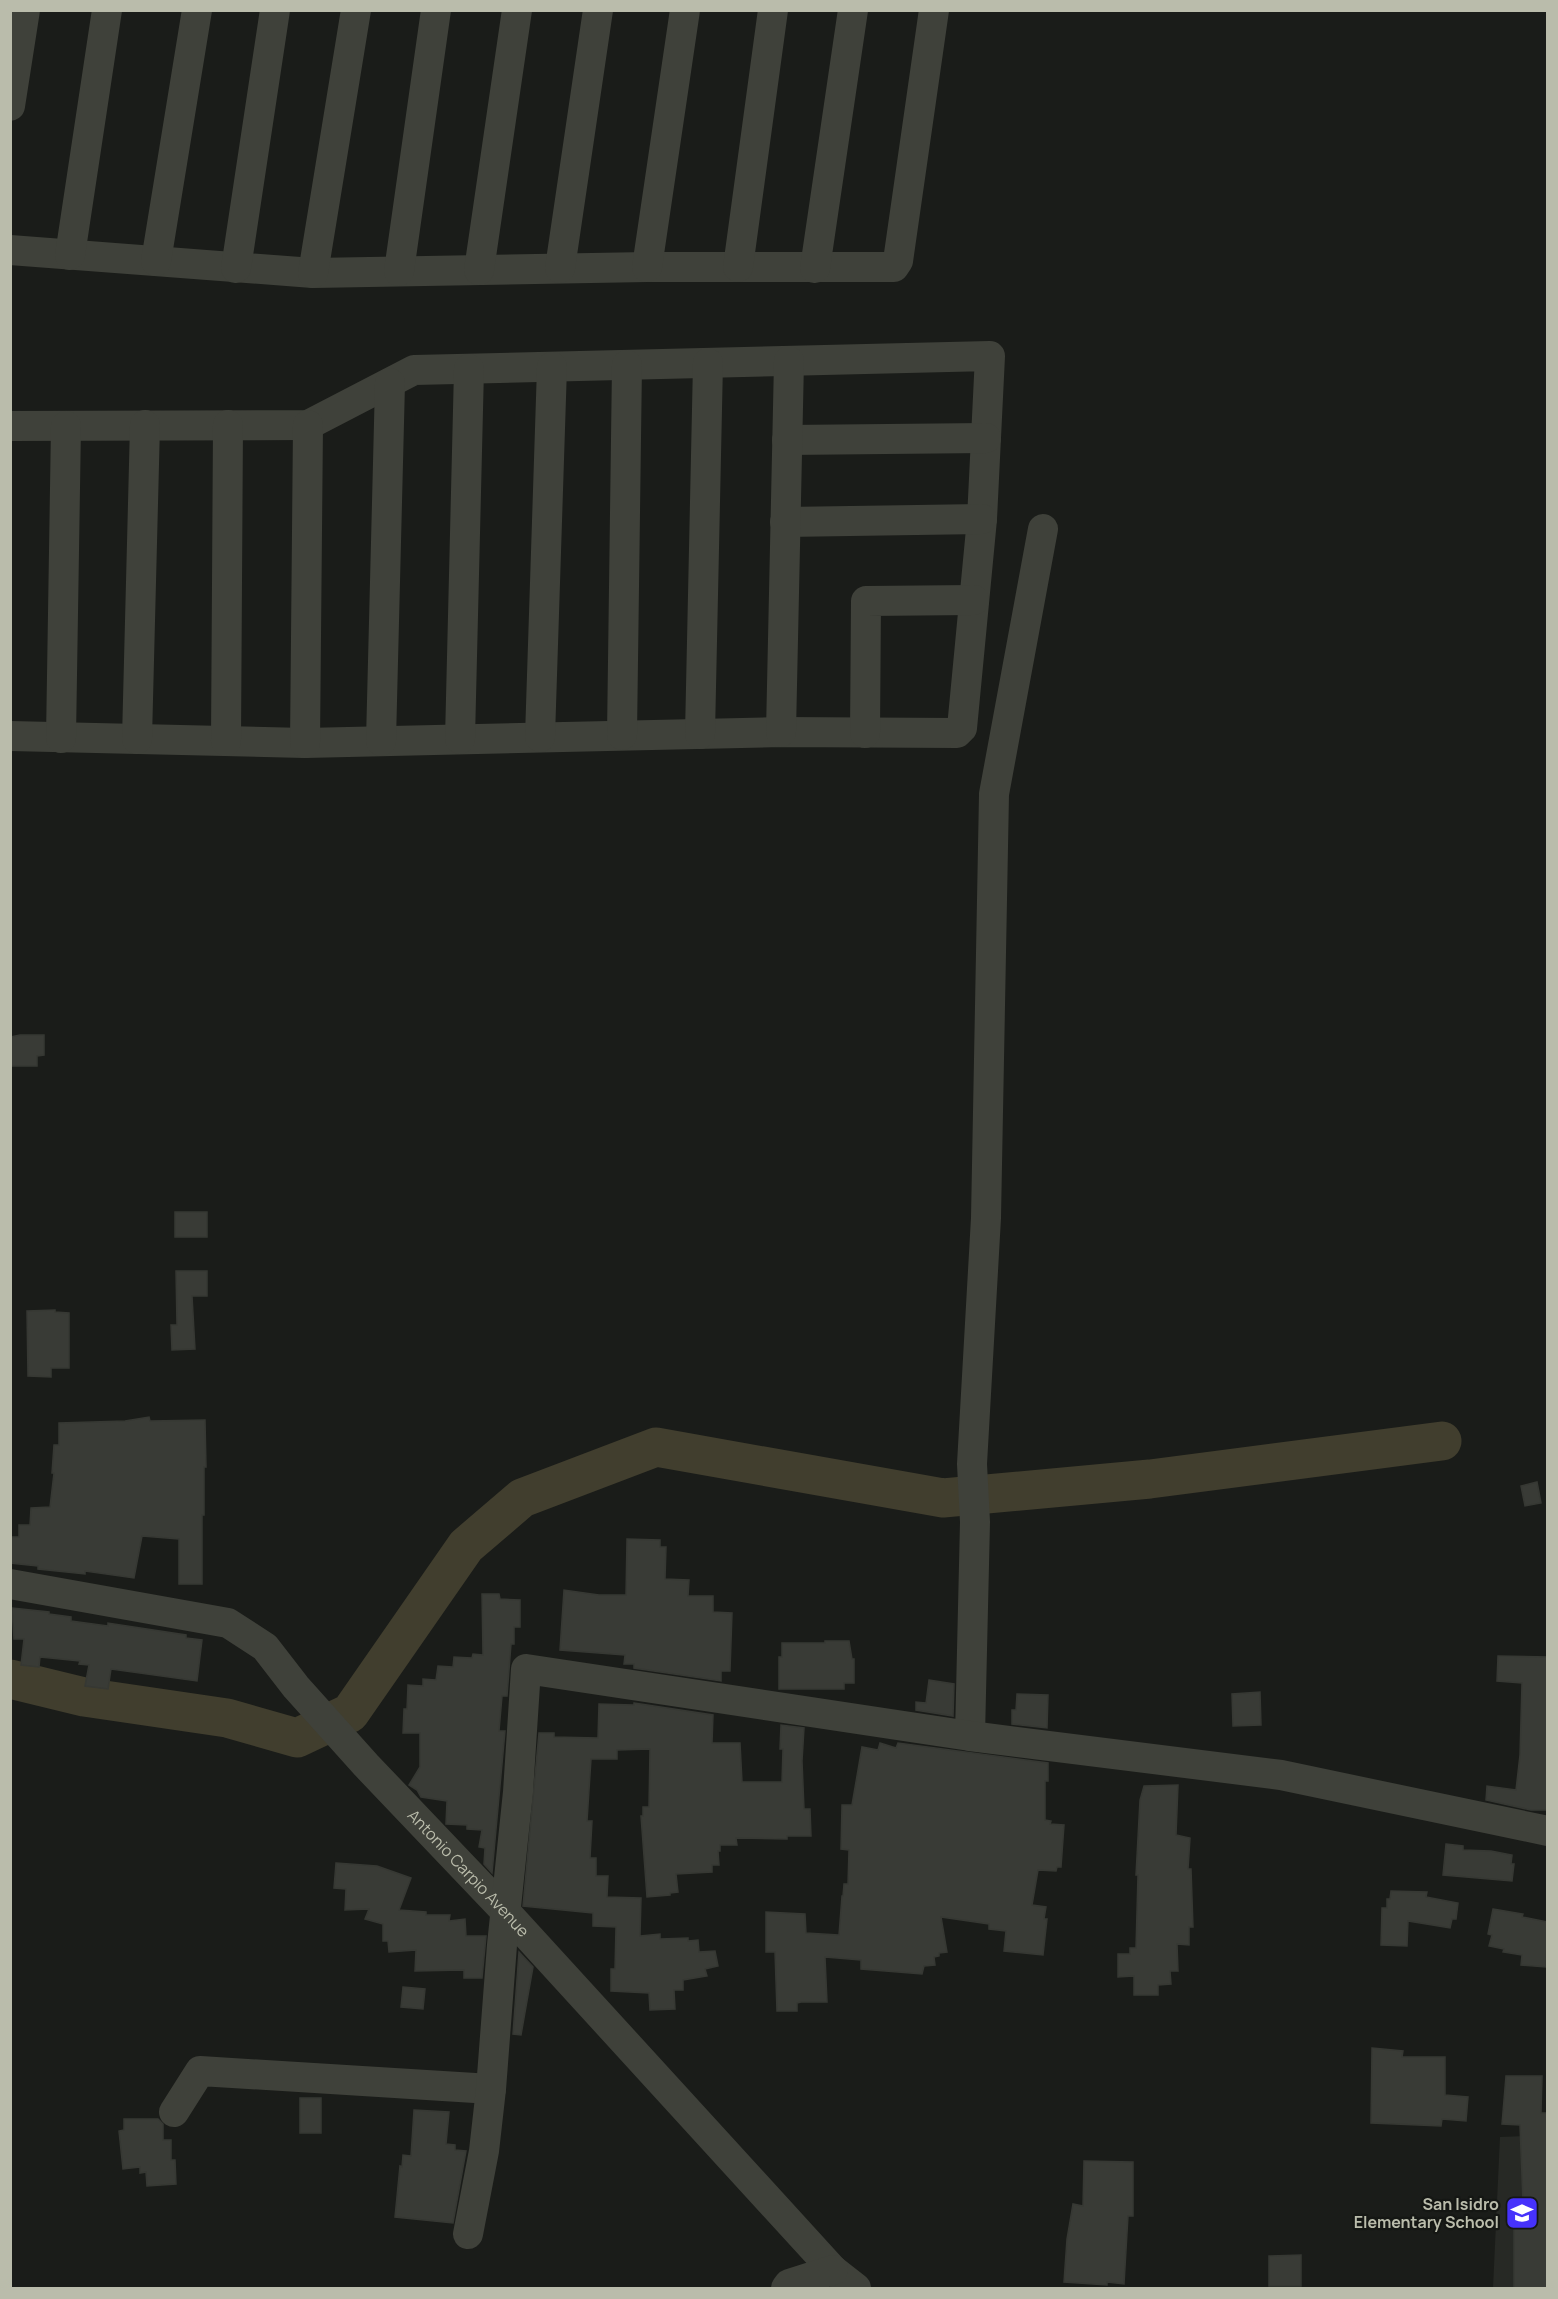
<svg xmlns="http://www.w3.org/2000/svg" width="1558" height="2299" font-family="Manrope,sans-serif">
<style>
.built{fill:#272925}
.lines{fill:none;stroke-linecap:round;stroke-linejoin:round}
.river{stroke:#413e2e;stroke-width:39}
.building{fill:#393b36;stroke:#363833;stroke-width:1.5}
.minor{stroke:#3f413a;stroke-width:30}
.labels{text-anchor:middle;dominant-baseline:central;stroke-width:4.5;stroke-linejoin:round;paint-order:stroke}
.street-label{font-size:16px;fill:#babcab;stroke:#151714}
.poi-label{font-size:16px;font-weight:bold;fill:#babcab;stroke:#151714;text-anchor:end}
</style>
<rect width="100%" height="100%" fill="#1a1c19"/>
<!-- built -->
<path class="built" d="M1547,2135V2288H1493L1500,2137Z"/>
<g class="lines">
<!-- river -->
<path class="river" d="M10,1679L84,1697L227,1718L297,1738L350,1713L466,1546L522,1498L656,1447L943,1498L1150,1479L1442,1441"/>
</g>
<!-- building -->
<g class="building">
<path d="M20,1035H44V1055L37,1056V1066H10V1037Z"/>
<rect x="175" y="1212" width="32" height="25"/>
<path d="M176,1271H207V1296H192L195,1349L172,1350L171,1325H177Z"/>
<path d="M55,1310V1312L69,1313V1368H51V1377L28,1376L27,1311Z"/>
<path d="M149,1417L150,1421L205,1420L206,1467H204V1515H202V1584H179V1539L142,1536L134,1578L85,1571V1574L38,1569V1566L10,1563V1537H19V1525H30L31,1508L50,1507L54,1473H52L54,1445H59V1423L125,1421Z"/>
<path d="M1537,1482L1541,1503L1525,1506L1521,1486Z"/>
<path d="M627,1539L660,1540V1547H666L665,1579L689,1580L688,1596H713V1612L732,1613L730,1671H721V1681L634,1668V1664H624L625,1655L560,1650L564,1590L599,1595H626Z"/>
<path d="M482,1594H499L500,1599L520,1600V1627H514V1644H511L507,1696H502L499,1731H505L492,1873L484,1864L485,1848L479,1847L482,1830L467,1829V1825L446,1824L447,1801L421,1797L417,1790L409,1785L420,1767V1733H403L404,1709H407L408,1685L423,1686V1679L436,1680L438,1666L453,1667L454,1657L472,1658L473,1654L483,1655Z"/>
<path d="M12,1608L49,1612V1614L71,1617V1621L108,1626V1623L186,1635V1638L202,1640L197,1681L111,1669L108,1689L85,1686L89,1665L79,1664L80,1661L40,1657L39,1667L21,1665L24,1639H14Z"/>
<path d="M825,1641H849L852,1659H854V1683H844V1689H779V1657H782V1643H825Z"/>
<path d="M1498,1656L1548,1657V1810H1531L1486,1800L1487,1786L1516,1790L1520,1755L1522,1683L1497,1681Z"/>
<path d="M929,1680L954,1684L953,1716L916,1710V1702L926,1703Z"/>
<path d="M1260,1692L1261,1725L1233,1726L1232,1694Z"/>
<path d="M1017,1694L1048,1695L1047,1728L1012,1724V1710H1016Z"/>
<path d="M634,1703L713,1715L712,1743H740L742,1782H782L783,1749H780L781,1725L804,1728L802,1761L804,1809H810L811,1836H787V1839L736,1838L737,1845H720V1851H718L719,1865H712V1872L676,1874L678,1892L670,1893V1895L647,1897L641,1816H643V1807H649L650,1749L617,1750V1759H591L587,1821H592L590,1858H596V1876H608L607,1897L641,1898L640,1936L660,1934V1939L688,1938V1941L698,1940L699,1952L715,1951L718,1966L705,1969L707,1976L683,1980V1990H674L675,2009L650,2010L649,1993L611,1991V1969H615L616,1927L593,1926V1913L523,1906L539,1733H554V1737L598,1738L599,1704L634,1705Z"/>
<path d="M880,1743L896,1748L898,1743L1048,1763V1781H1045V1820L1051,1821L1050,1824L1064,1825L1061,1867H1057L1056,1871L1038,1870L1032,1905L1046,1907L1044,1919H1047L1043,1955L1004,1951L1006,1931L989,1929V1924L941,1917L947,1952L939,1953V1956L934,1957L935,1965L924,1966L922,1974L861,1969V1960L825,1957L827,2002H801L797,2003V2011H777L775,1952H766V1912L805,1914L806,1933L839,1935L842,1896H843L844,1884H848L849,1850L841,1849L842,1805H852L862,1747L878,1750Z"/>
<path d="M1178,1785L1176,1835L1190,1838L1188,1869H1191L1193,1927H1189V1945L1177,1944L1178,1971H1170L1171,1984L1158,1985V1995H1134V1976L1118,1977V1954H1130V1948H1136L1138,1875H1136L1140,1800L1144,1786Z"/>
<path d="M1446,1844L1463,1846V1850L1491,1851L1512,1855L1511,1864H1514L1512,1881L1443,1875Z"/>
<path d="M336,1863L377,1866L411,1878L399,1910L426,1912V1915H450L449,1921L465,1919L466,1936H486L482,1978H464V1970L415,1971L416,1950L389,1952L388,1941H383V1924L365,1919L369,1909L345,1910L346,1889L334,1888Z"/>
<path d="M1391,1891L1427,1892L1426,1897L1458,1903L1456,1919H1452L1450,1928L1408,1921L1407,1946L1381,1945L1382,1908H1387V1899H1390Z"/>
<path d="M1493,1909L1523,1914L1522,1917L1548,1922L1546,1967L1521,1965L1522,1955L1503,1952L1504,1949L1489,1946L1492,1935L1488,1934Z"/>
<path d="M519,1952L533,1967L521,2035L513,2034Z"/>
<path d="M403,1987L425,1989L423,2009L401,2007Z"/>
<path d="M1372,2048L1403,2051L1402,2057H1445V2095L1468,2097L1466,2121L1442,2119L1441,2126L1371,2123Z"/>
<path d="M1506,2076H1542L1541,2113H1548L1547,2289H1514V2202H1523L1520,2125L1502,2124Z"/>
<rect x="300" y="2098" width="21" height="35"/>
<path d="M414,2110L449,2112L446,2144L455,2145V2150L466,2151L453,2223L395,2217L400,2166L402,2167L403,2155L411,2156Z"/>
<path d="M124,2119H158L163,2124V2140H171V2160H175L176,2184L147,2186L146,2172L140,2173V2167L123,2169L119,2131L124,2130Z"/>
<path d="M1084,2161L1133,2162V2216H1128L1124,2284L1107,2282V2285L1064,2282L1067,2239L1073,2204L1083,2206Z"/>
<path d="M1301,2255V2286H1269V2256Z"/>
</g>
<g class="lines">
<!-- minor -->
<g class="minor">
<path d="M10,106L25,10"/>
<path d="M10,250L313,273L647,267H894L898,261L934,10"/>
<path d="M70,255L107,10"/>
<path d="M156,261L197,10"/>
<path d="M647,267L685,10"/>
<path d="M738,267L773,10"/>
<path d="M236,268L275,10"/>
<path d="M560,268L598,10"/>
<path d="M815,268L853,10"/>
<path d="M479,270L517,10"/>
<path d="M399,271L436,10"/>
<path d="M313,273L356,10"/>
<path d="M10,426L308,425L414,370L990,356L982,519L962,728L957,733L781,732L305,743L10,736"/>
<path d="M787,440L986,438"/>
<path d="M785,522L982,519"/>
<path d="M781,732L789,361"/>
<path d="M865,733L866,601L974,600"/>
<path d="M700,734L708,363"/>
<path d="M622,735L627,365"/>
<path d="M540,737L552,367"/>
<path d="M61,738L66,426"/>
<path d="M137,739L145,425"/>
<path d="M460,739L469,369"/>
<path d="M226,741L228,425"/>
<path d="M381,741L390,383"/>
<path d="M305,743L308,425"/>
<path id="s1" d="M10,1584L228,1623L265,1647L296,1687L366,1765L505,1911L833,2270L856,2288"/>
<path d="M970,1736L975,1522L972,1464L986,1218L994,794L1043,529"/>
<path d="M174,2112L200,2071L491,2089"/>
<path d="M468,2234L484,2151L491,2089L502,1945L518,1792L526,1669L970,1736L1281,1775L1548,1831"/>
<path d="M786,2288L789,2284L833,2270"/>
</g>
</g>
<!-- icons -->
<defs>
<symbol id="school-square" viewBox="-11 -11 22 22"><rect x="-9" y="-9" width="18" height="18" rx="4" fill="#4632fb" stroke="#151714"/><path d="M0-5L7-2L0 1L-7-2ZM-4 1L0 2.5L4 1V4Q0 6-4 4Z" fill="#fff"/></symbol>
</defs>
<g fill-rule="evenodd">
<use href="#school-square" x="1503" y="2194" width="38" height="38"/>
</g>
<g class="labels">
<!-- street labels -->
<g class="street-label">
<text stroke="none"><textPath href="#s1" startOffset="570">Antonio Carpio Avenue</textPath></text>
</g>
<!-- poi labels -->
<g class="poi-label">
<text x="1499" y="2204">San Isidro<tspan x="1499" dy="18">Elementary School</tspan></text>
</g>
</g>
<!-- border -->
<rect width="1558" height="2299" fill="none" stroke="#babcab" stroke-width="24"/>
</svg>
